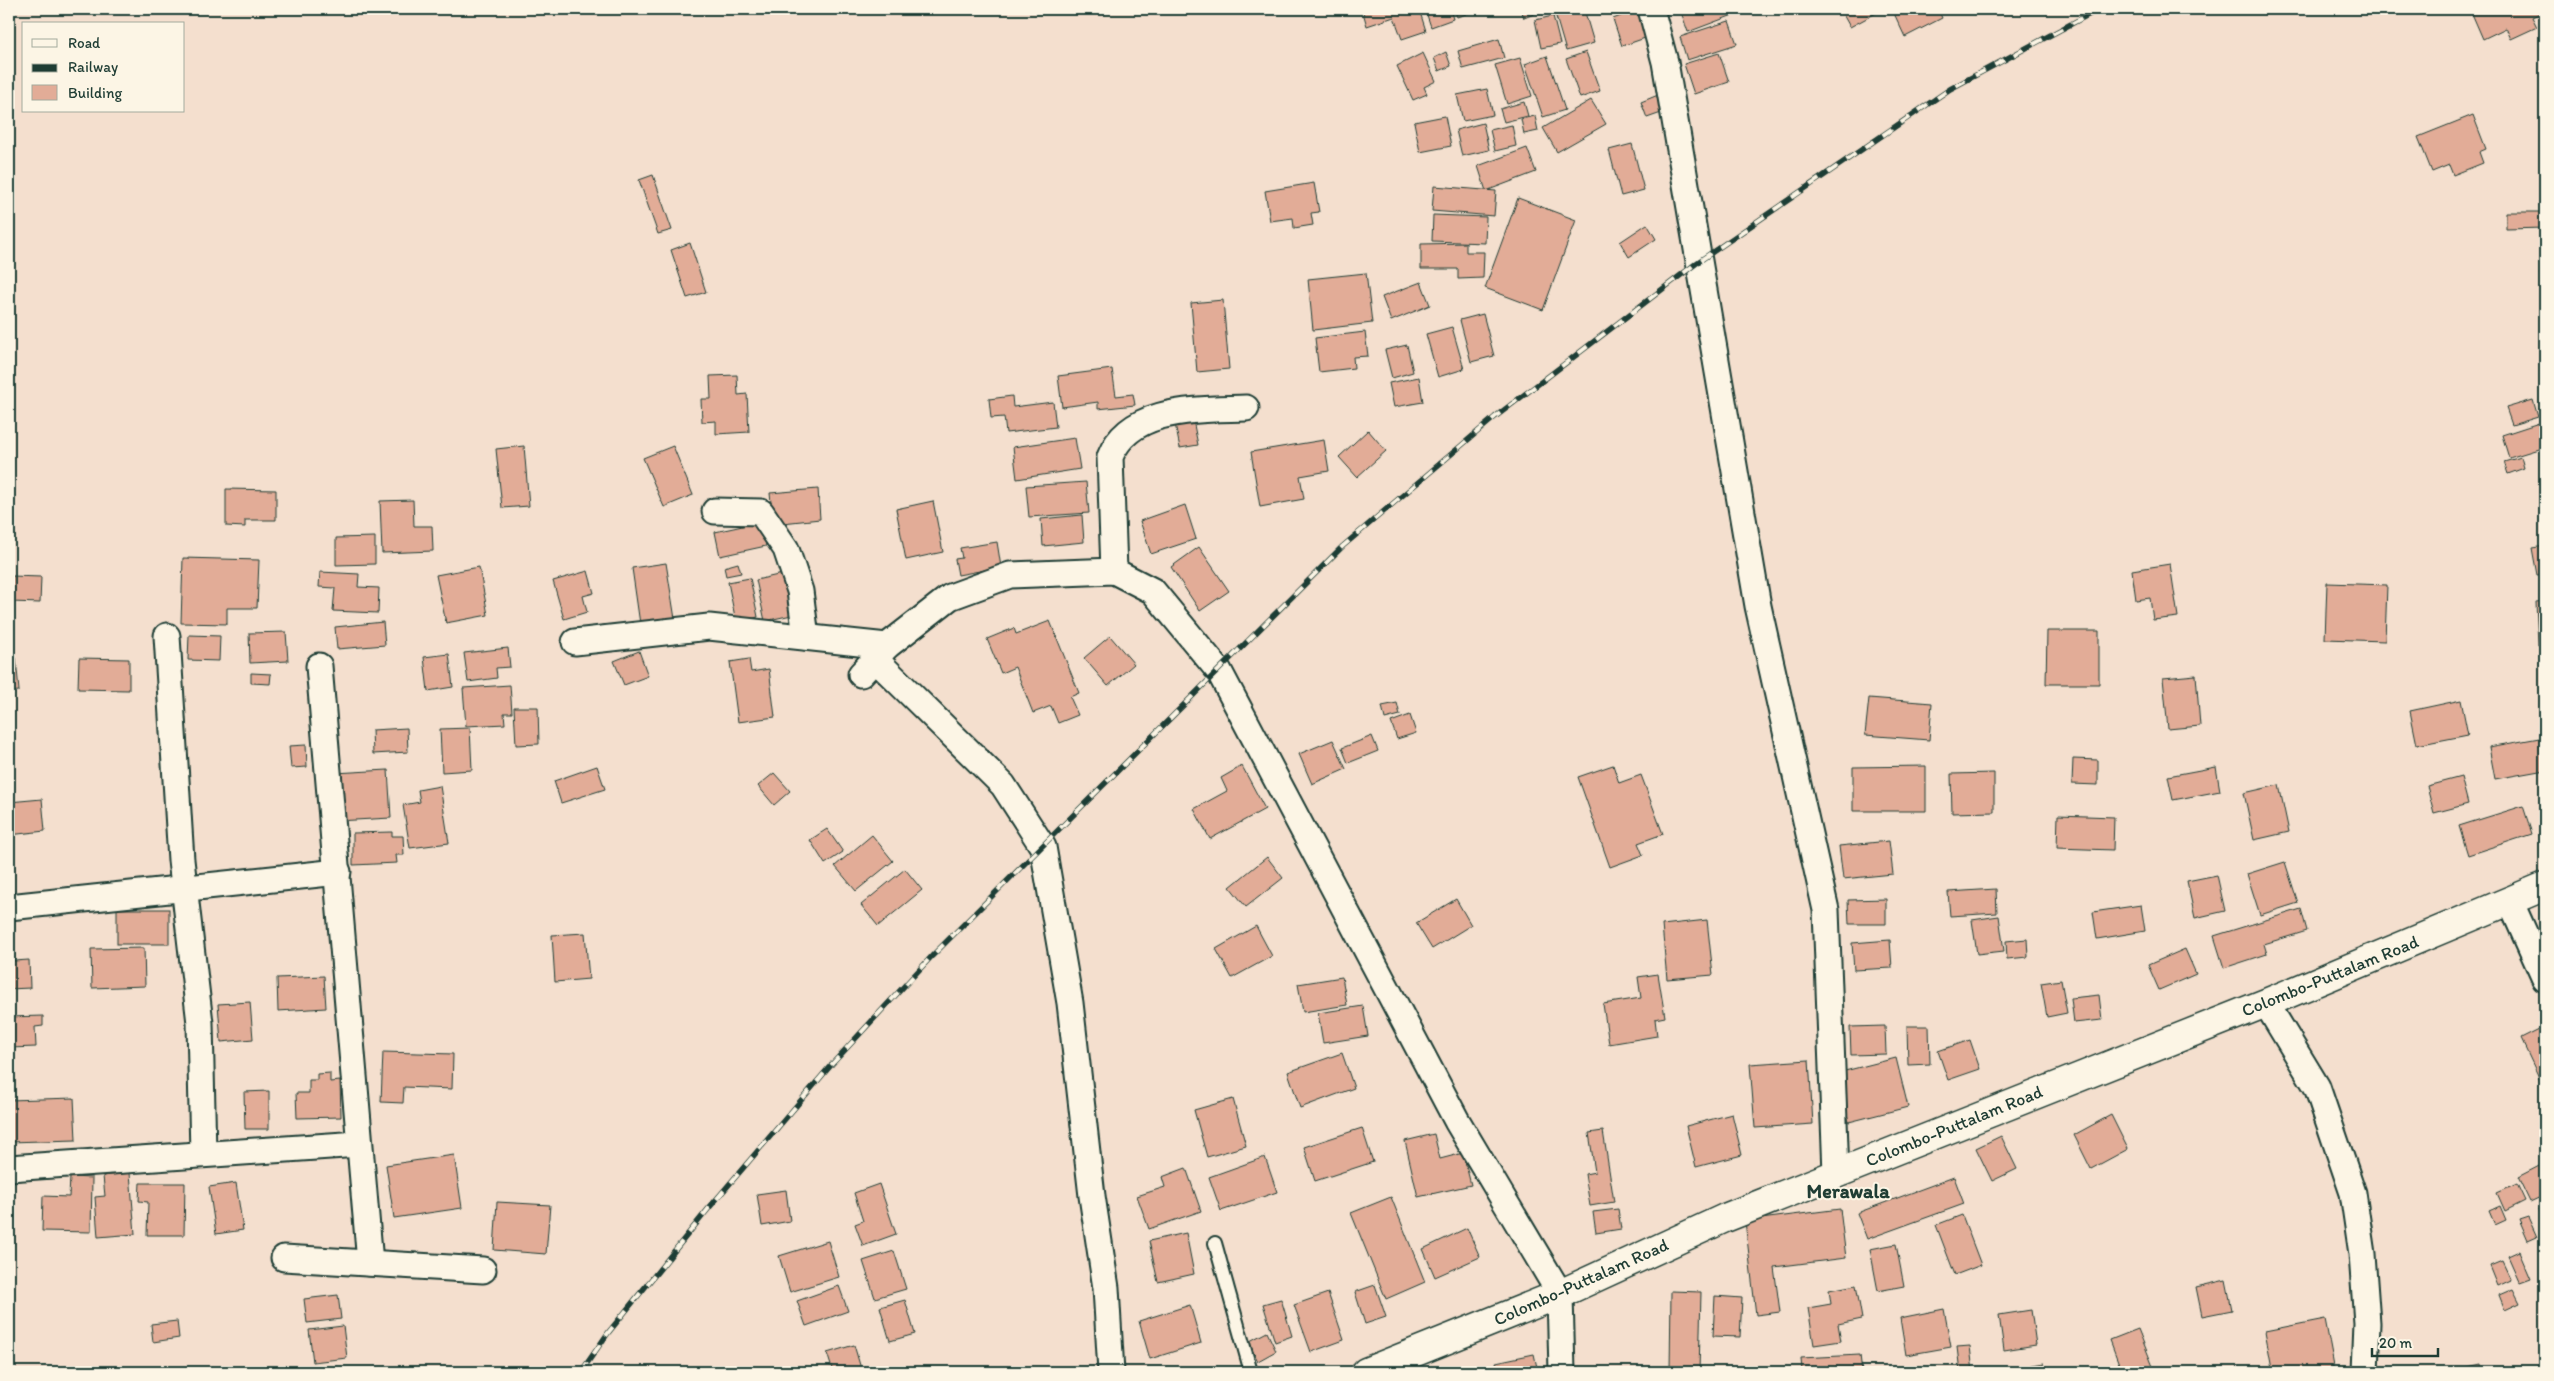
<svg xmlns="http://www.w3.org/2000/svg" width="2554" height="1381" font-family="Itim,sans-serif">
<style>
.building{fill:#e2ac97;stroke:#1f3d34}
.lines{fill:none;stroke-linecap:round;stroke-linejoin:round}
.lane-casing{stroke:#1f3d34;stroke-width:16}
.street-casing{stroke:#1f3d34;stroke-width:29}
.highway-casing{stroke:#1f3d34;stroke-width:31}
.lane{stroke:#fcf5e5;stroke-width:12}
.street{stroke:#fcf5e5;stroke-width:25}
.highway{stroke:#fcf5e5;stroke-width:28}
.rail-casing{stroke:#1f3d34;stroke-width:5.5}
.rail{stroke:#fcf5e5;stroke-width:4;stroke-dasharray:11;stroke-linecap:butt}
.labels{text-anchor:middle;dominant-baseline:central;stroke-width:4;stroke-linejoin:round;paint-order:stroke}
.street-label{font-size:18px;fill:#1f3d34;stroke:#fcf5e5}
.quarter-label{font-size:20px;font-weight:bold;fill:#1f3d34;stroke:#fcf5e5}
</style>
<rect width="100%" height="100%" fill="#f4dfce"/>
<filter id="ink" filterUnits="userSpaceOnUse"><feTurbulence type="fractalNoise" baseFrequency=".02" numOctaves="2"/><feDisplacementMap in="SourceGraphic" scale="10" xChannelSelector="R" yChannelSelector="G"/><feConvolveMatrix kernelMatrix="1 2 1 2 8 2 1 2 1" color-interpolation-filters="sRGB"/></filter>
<g filter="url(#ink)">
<!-- building -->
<g class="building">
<path d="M1362,9H1419L1426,31L1402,39L1394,17L1367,26Z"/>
<path d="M1425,9H1450L1453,19L1431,27Z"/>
<path d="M1454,9H1474L1475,11L1457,17Z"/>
<path d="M1521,9H1537L1539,12L1524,18Z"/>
<path d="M1560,9H1584L1594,43L1566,51L1554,10Z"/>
<path d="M1587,9H1608L1589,14Z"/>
<path d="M1639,9L1648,37L1622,46L1613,19Z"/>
<path d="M1680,9H1740L1741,12L1688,32Z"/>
<path d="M1840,9H1876L1878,12L1850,27Z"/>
<path d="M1892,9H1938L1942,18L1905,37Z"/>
<path d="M2470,9H2544L2545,11L2532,17L2537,27L2511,39L2506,28L2483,39Z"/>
<path d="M1553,16L1560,44L1541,48L1535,20Z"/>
<path d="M1729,21L1737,44L1687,60L1680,37Z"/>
<path d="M1499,39L1504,58L1463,69L1458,51Z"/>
<path d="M1446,52L1451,66L1439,71L1434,58Z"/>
<path d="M1586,52L1600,91L1580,98L1566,59Z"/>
<path d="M1423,53L1436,81L1424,87L1427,94L1413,100L1397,66Z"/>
<path d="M1719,53L1729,82L1694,94L1684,64Z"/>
<path d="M1547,56L1565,110L1543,117L1525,64Z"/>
<path d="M1520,58L1532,96L1507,104L1495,65Z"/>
<path d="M1487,89L1493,115L1463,121L1457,95Z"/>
<path d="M1658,95L1664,112L1647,118L1641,102Z"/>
<path d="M1591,100L1606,124L1557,152L1543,128Z"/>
<path d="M1524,102L1528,116L1504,122L1500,109Z"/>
<path d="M2473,115L2486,149L2479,152L2483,163L2453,175L2449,165L2432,172L2418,137Z"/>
<path d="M1445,116L1451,146L1420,152L1414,122Z"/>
<path d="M1535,116L1538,131L1524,134L1521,119Z"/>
<path d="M1483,123L1489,150L1462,156L1456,130Z"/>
<path d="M1512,125L1516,146L1495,151L1490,130Z"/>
<path d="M1632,144L1644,190L1621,196L1609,150Z"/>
<path d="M1527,148L1536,172L1486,191L1478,166Z"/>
<path d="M653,175L672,230L658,234L639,180Z"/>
<path d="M1314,183L1319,212L1311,213L1313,225L1294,228L1293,218L1270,221L1265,191Z"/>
<path d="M1434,186L1496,191L1494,216L1432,211Z"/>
<path d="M1518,198L1576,220L1543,310L1485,288Z"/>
<path d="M2506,212H2545V228L2506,229Z"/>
<path d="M1433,215L1486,217L1485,243L1432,241Z"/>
<path d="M1647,224L1656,239L1629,257L1620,242Z"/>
<path d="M690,243L706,292L687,298L671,250Z"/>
<path d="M1466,243V252H1484L1483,278L1458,279V269H1421V244Z"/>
<path d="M2545,272V303H2544L2540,273Z"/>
<path d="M1366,273L1372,323L1313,330L1308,279Z"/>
<path d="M1421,282L1430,305L1391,321L1382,297Z"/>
<path d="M1223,300L1229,369L1197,372L1191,303Z"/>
<path d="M1483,314L1494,356L1471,362L1460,320Z"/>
<path d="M1452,327L1464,369L1438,377L1426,334Z"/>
<path d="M1365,332L1368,356L1353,357L1354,368L1319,372L1315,338Z"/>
<path d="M1407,345L1413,372L1392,378L1385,350Z"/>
<path d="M1112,369L1116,396L1133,394L1135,405L1098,409V402L1062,407L1058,376Z"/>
<path d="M737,375L738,395L747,394L749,432L716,434V421L702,422L701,399H711L710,376Z"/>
<path d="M1419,377L1423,402L1394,407L1389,383Z"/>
<path d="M1012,396L1013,407L1053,402L1056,427L1006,433L1004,417L991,418L989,399Z"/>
<path d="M2533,400L2538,417L2512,425L2506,408Z"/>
<path d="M1192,415L1198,445L1180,448L1174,419Z"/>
<path d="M2542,422L2545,433V447L2509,458L2502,435Z"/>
<path d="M1368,430L1386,451L1357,477L1339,457Z"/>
<path d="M1075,438L1080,469L1017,479L1013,447Z"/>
<path d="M1324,440L1329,471L1300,476L1304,499L1260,507L1251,452Z"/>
<path d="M524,446L529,506L502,508L496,449Z"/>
<path d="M673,446L693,495L664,507L643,458Z"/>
<path d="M2521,457L2524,468L2508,474L2504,462Z"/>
<path d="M1086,482L1089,513L1029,517L1026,486Z"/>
<path d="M226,489L276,490V520H245V527L226,526Z"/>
<path d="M818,489L820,519L773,524L770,493Z"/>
<path d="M413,500L414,526H432L433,551L382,553L380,501Z"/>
<path d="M933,501L943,552L906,560L896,509Z"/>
<path d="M1185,505L1196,539L1151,554L1140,521Z"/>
<path d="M1082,515L1084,542L1043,546L1041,519Z"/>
<path d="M761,522L766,546L720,556L715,532Z"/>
<path d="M9,523L11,524L10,560H9Z"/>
<path d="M375,537V564L336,565V538Z"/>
<path d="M997,542L1001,567L958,575L955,559L962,558L960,548Z"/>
<path d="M2545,546V574L2537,575L2532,548Z"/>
<path d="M1199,547L1229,591L1200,611L1171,567Z"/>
<path d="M183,558L259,560L257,608H227V624L181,623Z"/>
<path d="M666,563L675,619L640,624L632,568Z"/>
<path d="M738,563L741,573L726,576L724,567Z"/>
<path d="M2170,564L2178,617L2153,620L2150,598L2136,600L2132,570Z"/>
<path d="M479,567L488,615L446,623L436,575Z"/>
<path d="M588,571L594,593L583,596L587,612L564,619L553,581Z"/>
<path d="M320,572L359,574L358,587L379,588L378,613L333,611L335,588L319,587Z"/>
<path d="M787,573L796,614L765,621L756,580Z"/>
<path d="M12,576L41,577L40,603L11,602Z"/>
<path d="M750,578L758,617L736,622L728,582Z"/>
<path d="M2327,583L2387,585L2385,641L2325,639Z"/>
<path d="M2545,601V645H2538L2536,602Z"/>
<path d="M1050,621L1079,693L1070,697L1078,715L1058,723L1051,706L1033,713L1015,667L1001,673L987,639L1014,628L1016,634Z"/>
<path d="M383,622L385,645L337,649L335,627Z"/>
<path d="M2047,631H2099V684H2046Z"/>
<path d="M286,632L288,661L250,663L249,633Z"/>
<path d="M189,635L220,636L219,661L188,660Z"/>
<path d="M1110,636L1134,664L1108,686L1084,658Z"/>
<path d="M508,648L510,667L496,668L497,678L468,682L464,653Z"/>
<path d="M639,651L648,676L624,685L614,661Z"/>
<path d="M449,654L453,687L428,691L424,657Z"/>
<path d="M16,658L19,691L9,692V659Z"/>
<path d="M79,658L129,659V690L78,689Z"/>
<path d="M749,659L751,672L769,669L775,717L738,722L730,662Z"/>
<path d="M251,673L271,674L270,684L251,683Z"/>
<path d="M2196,675L2200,726L2168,729L2163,678Z"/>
<path d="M510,685L512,713H504L505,724L466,726L463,688Z"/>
<path d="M1869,698L1932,703L1929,740L1865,735Z"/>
<path d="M2461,700L2468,735L2417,745L2410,711Z"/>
<path d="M1397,703L1400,715L1385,719L1382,706Z"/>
<path d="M514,707H538L539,744L516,745Z"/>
<path d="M1410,715L1416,733L1397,739L1391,722Z"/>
<path d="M407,728L408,752L373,754L372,730Z"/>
<path d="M470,728L472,770L442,772L440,729Z"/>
<path d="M1372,736L1378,751L1348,763L1342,748Z"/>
<path d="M2545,737V770L2495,779L2489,747Z"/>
<path d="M1333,740L1346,769L1312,784L1299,754Z"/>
<path d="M306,745L307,767L291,768L289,746Z"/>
<path d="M2073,759L2098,760V785L2072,784Z"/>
<path d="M1613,765L1619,783L1641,775L1663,834L1638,843L1643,855L1610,867L1578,777Z"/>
<path d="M597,766L605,789L561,803L554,781Z"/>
<path d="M1242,766L1265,809L1210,839L1194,809L1227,791L1221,778Z"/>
<path d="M1926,766V811H1853V767Z"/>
<path d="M2216,767L2220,791L2173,800L2168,776Z"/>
<path d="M388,770L391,818L337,821L335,773Z"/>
<path d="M774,773L790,791L774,805L758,786Z"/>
<path d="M1994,773V812L1952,813L1951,774Z"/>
<path d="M2461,777L2468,804L2434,813L2427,786Z"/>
<path d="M2279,785L2289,832L2254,840L2244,793Z"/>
<path d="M440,786L449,843L410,848L403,805L420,802L418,790Z"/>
<path d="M42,799L45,831L9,835L11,845H9V802Z"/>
<path d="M2523,806L2532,834L2468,855L2459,826Z"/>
<path d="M2058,815L2114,817L2113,850L2057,848Z"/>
<path d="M827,829L843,852L825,864L810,840Z"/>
<path d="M392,832V836H403L404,855H396L397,863L353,865V833Z"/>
<path d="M872,835L893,861L856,891L835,866Z"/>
<path d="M1889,841L1893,874L1843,879L1839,846Z"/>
<path d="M1267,857L1283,878L1246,907L1230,887Z"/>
<path d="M2285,862L2298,903L2260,915L2247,874Z"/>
<path d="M905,869L922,890L878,926L861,905Z"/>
<path d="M2217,875L2225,911L2195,918L2187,881Z"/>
<path d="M1996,889L1997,913L1950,916L1948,892Z"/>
<path d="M1456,899L1471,925L1432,949L1416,923Z"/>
<path d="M1886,899V924H1849L1848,900Z"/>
<path d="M2141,905L2145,931L2097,939L2093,912Z"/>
<rect x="117" y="909" width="52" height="35"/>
<path d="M2301,909L2307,931L2264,944L2267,954L2224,968L2214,936Z"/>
<path d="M1999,916L2004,951L1977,954L1972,920Z"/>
<path d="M1707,920L1713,975L1667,979L1662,925Z"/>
<path d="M1256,926L1272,956L1232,978L1216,949Z"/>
<path d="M585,933L589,979L555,982L552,935Z"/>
<path d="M2027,939L2028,957L2007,959L2006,941Z"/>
<path d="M1890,940L1892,968L1854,970L1852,943Z"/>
<path d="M144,948L145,986L92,988L91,949Z"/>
<path d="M2185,949L2196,974L2159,990L2148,965Z"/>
<path d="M14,953V961L29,960L30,988L9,989V954Z"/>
<path d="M1658,974L1665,1017L1655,1019L1657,1036L1609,1044L1603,1004L1641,998L1638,977Z"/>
<path d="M324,976L326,1008L278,1011L277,978Z"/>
<path d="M1342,977L1347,1005L1303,1012L1298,984Z"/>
<path d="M2061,980L2067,1013L2047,1017L2041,983Z"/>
<path d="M2099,995L2102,1020L2074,1023L2071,998Z"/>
<path d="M250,1002L253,1039L221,1042L218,1004Z"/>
<path d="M1363,1006L1368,1036L1323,1043L1318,1013Z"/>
<path d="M43,1016V1026L35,1027L36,1047L9,1048V1017Z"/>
<path d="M1885,1026L1886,1054L1851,1055L1850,1027Z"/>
<path d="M1907,1026H1929L1930,1064L1908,1065Z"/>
<path d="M2545,1027V1085L2543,1086L2521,1039Z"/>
<path d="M1970,1040L1980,1069L1948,1080L1938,1051Z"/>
<path d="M383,1052L453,1054L452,1089L404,1087L403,1103L381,1102Z"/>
<path d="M1342,1053L1354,1088L1300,1108L1288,1072Z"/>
<path d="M1896,1058L1908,1107L1849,1122L1837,1073Z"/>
<path d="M1809,1060L1813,1124L1755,1128L1750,1064Z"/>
<path d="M330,1073V1082L340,1081L341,1117L297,1118L296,1093H309V1080H317V1074Z"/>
<path d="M269,1091V1129H245L244,1092Z"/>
<path d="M74,1098L76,1140L9,1142V1100Z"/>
<path d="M1233,1099L1246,1146L1207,1157L1194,1110Z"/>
<path d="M1732,1114L1742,1155L1696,1167L1686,1126Z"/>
<path d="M2111,1115L2128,1149L2091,1169L2074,1135Z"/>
<path d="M1362,1128L1373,1162L1315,1181L1304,1147Z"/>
<path d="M1603,1131L1614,1202L1590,1206L1585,1174L1595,1172L1589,1133Z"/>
<path d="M1434,1134L1440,1159L1463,1153L1471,1185L1418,1197L1405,1141Z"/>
<path d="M2001,1136L2017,1169L1992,1181L1976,1148Z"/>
<path d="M454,1155L462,1208L394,1218L386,1165Z"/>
<path d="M1265,1157L1277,1192L1221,1211L1209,1177Z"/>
<path d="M2545,1163V1195L2530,1202L2518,1177Z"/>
<path d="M1186,1168L1201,1211L1149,1229L1137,1196L1165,1187L1162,1177Z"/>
<path d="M130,1173L135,1234L98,1237L95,1197L105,1196L103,1176Z"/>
<path d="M70,1177L92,1178L91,1232L42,1231L43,1196L69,1197Z"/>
<path d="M1954,1177L1964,1204L1867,1239L1857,1213Z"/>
<path d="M140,1183H185L184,1235H147L148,1202L139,1201Z"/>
<path d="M236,1183L243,1230L216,1234L209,1187Z"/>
<path d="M879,1184L896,1234L863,1246L855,1224L863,1221L854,1193Z"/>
<path d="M2517,1184L2525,1201L2505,1211L2497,1193Z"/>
<path d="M786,1190L790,1221L762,1226L757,1194Z"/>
<path d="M1391,1197L1425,1282L1386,1299L1351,1213Z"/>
<path d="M497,1202L550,1205L546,1254L494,1250Z"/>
<path d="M2500,1206L2506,1220L2495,1225L2489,1211Z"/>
<path d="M2545,1206V1224L2539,1209Z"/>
<path d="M1618,1209L1621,1229L1596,1233L1593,1212Z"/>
<path d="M1840,1209L1846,1258L1774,1267L1780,1312L1756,1315L1745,1221Z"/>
<path d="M1962,1215L1981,1265L1955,1275L1936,1225Z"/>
<path d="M2528,1217L2537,1237L2528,1241L2519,1220Z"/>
<path d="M1467,1228L1480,1257L1435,1277L1423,1249Z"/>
<path d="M1186,1233L1194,1274L1158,1282L1149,1241Z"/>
<path d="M828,1241L839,1277L790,1292L779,1256Z"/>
<path d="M1896,1244L1904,1286L1878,1291L1870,1249Z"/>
<path d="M894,1251L906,1289L875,1298L863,1261Z"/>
<path d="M2519,1251L2531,1279L2520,1283L2508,1256Z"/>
<path d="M2502,1261L2511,1280L2498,1286L2490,1266Z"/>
<path d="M2226,1280L2232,1310L2202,1316L2196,1287Z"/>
<path d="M1375,1285L1386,1317L1365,1324L1355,1292Z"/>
<path d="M1856,1285L1862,1319L1838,1324L1841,1341L1814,1345L1808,1308L1831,1304L1829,1290Z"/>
<path d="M839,1286L848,1311L806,1326L797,1301Z"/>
<path d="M2513,1289L2520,1303L2505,1310L2499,1295Z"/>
<path d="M1671,1291L1701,1292L1699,1372H1670Z"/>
<path d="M1328,1293L1344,1340L1311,1352L1294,1305Z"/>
<path d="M338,1295L341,1319L307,1323L304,1299Z"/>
<path d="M1715,1296L1742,1298L1740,1337L1713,1336Z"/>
<path d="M1281,1299L1292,1336L1275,1342L1263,1304Z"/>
<path d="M905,1300L915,1334L890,1341L880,1307Z"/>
<path d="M1190,1305L1201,1343L1150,1359L1139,1321Z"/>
<path d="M1944,1309L1951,1347L1906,1355L1900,1318Z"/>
<path d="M2031,1310L2036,1345L2004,1350L1999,1315Z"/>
<path d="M2325,1319L2335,1372H2253L2272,1368L2265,1331Z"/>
<path d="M177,1321L179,1338L153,1342L151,1324Z"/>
<path d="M343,1326L347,1358L313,1362L309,1330Z"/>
<path d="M2138,1329L2154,1369L2146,1372H2122L2110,1340Z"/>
<path d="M1267,1332L1276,1351L1258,1361L1248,1342Z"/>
<path d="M854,1345L862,1372H833L827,1353Z"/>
<path d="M1970,1346L1973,1372H1960L1957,1347Z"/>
<path d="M1534,1354L1538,1372H1499L1496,1362Z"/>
<path d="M1860,1355L1862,1372H1802L1801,1358Z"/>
<path d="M2044,1363L2046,1372H2022L2021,1367Z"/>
<path d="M2481,1364L2482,1372H2445Z"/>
</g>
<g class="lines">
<defs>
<path id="lane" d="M1215,1243L1251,1372"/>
<g id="street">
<path d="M1651,9L1665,62L1758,606L1826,910L1836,1173"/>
<path d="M715,511L761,512L786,549L800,591L806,637"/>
<path d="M1114,571L1110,457C1130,406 1199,410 1246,408"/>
<path d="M167,636L181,860L200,1023L203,1154"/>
<path d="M575,642L709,627L887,646"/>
<path d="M875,659L1003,785L1043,847L1070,1003L1092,1196L1106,1288L1111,1372"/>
<path d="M319,666L370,1263"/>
<path d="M861,674L887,646L950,597L1010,575L1114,571L1153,591L1219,671L1457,1121L1560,1294L1562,1372"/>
<path d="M2510,901L2545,979"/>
<path d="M9,907L338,872"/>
<path d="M2266,1003L2317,1087L2353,1193L2362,1254L2367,1323L2365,1372"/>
<path d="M9,1168L359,1144"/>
<path d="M284,1258L483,1270"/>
</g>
<path id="highway" d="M1366,1372L1560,1294L1725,1218L2266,1003L2545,886"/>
</defs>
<!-- lane casing -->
<use href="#lane" class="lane-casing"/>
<!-- street casing -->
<use href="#street" class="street-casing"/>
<!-- highway casing -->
<use href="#highway" class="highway-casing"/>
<!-- lane -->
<use href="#lane" class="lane"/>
<!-- street -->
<use href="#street" class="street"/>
<!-- highway -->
<use href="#highway" class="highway"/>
<defs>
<path id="rail" d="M581,1372L608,1333L709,1208L832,1064L932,956L1343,546L1495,417L1698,262L1950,89L2099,9"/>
</defs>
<!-- rail casing -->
<use href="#rail" class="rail-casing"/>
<!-- rail -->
<use href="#rail" class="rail"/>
</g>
</g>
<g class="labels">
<!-- street labels -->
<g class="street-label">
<text transform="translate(2330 976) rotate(-22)">Colombo-Puttalam Road</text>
<text transform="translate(1954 1126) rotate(-22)">Colombo-Puttalam Road</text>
<text transform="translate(1581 1282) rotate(-24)">Colombo-Puttalam Road</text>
</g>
<!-- quarter labels -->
<g class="quarter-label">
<text x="1848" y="1191">Merawala</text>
</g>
</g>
<!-- margin -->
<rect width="2554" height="1381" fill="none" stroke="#fcf5e5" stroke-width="30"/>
<rect x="15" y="15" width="2524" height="1351" fill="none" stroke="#1f3d34" stroke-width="2" filter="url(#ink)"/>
<!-- legend -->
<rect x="22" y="22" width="162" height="90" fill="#fcf5e5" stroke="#a4ab9e"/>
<rect x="32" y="39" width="25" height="8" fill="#fcf5e5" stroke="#a4ab9e"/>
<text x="68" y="48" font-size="15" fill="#1f3d34">Road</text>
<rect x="32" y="64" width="25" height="8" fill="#1f3d34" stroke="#a4ab9e"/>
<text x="68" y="72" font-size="15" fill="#1f3d34">Railway</text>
<rect x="32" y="85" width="25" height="15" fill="#e2ac97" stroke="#a4ab9e"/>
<text x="68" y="98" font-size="15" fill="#1f3d34">Building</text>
<!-- scale -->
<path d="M2372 1348v8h66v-8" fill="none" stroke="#1f3d34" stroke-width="2.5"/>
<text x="2379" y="1348" font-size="15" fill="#1f3d34" stroke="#fcf5e5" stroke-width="4" paint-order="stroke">20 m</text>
</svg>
